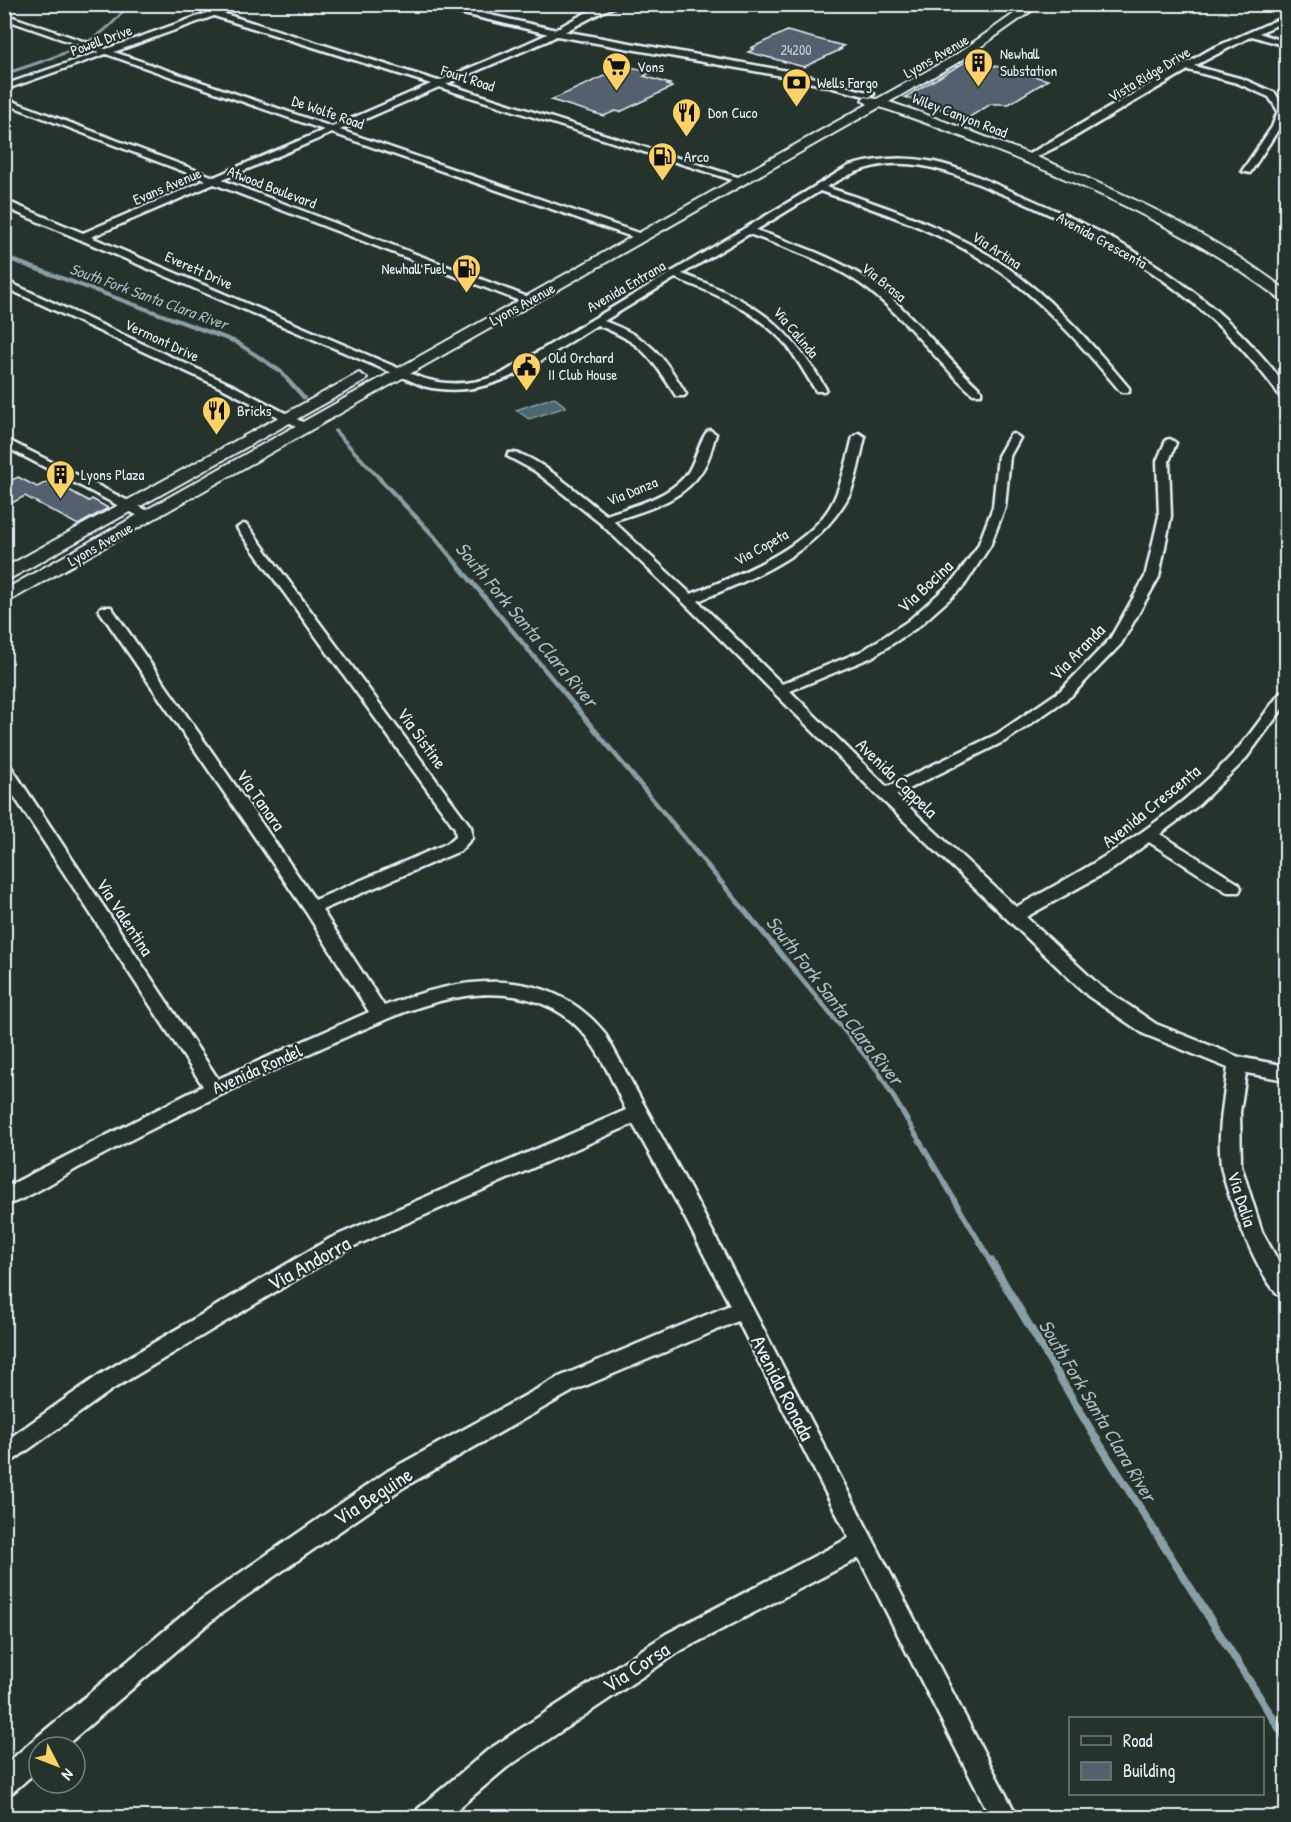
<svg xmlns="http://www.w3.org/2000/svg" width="1291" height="1822" font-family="'Patrick Hand',sans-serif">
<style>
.water{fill:#496870;stroke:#899fa6;stroke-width:1.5}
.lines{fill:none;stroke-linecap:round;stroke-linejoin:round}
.stream-far4{stroke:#899fa6;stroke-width:3}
.stream-far3{stroke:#899fa6;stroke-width:4}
.stream-far2{stroke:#899fa6;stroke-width:4.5}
.stream-far1{stroke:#899fa6;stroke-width:5}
.stream{stroke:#899fa6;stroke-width:8}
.building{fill:#53616e;stroke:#e8f1f8;stroke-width:1.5}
.minor-casing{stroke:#e8f1f8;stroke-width:5}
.tertiary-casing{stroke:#e8f1f8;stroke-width:5}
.secondary-casing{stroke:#e8f1f8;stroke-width:4}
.minor{fill:#26332d;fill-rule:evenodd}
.tertiary{fill:#26332d;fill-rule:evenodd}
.secondary{fill:#26332d;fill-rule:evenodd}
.labels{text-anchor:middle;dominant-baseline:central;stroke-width:4.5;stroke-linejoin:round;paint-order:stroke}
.far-number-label{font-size:14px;fill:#c3cdd6}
.far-street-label{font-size:15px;fill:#e8f1f8;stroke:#26332d}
.far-poi-label{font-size:15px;fill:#e8f1f8;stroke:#26332d;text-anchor:start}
.far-water-label{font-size:16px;font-style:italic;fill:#a8bac2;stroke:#26332d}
.street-label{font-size:18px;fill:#e8f1f8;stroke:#26332d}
.water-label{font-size:20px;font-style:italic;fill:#a8bac2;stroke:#26332d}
.near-street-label{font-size:21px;fill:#e8f1f8;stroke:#26332d}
</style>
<rect width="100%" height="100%" fill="#26332d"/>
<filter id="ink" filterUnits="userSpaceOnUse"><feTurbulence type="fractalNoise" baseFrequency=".0167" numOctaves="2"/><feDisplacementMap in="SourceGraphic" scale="12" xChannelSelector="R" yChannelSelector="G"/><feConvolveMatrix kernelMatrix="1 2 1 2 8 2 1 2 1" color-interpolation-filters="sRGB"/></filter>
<g filter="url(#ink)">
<!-- water -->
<path class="water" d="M554,397L566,407L529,419L516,410Z"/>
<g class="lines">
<!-- stream-far4 -->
<path class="stream-far4" d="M4,74C49,59 101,47 128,4"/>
<!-- stream-far3 -->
<g class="stream-far3">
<path d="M4,257L236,342L280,371L304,398"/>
<path d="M335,431L382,481"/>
</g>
<!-- stream-far2 -->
<path class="stream-far2" d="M380,479L432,534L673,824"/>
<!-- stream-far1 -->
<path class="stream-far1" d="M672,823L878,1071L992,1263"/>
<!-- stream -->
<path class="stream" d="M991,1261L1092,1432L1286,1739"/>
</g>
<!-- building -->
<g class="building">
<path d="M787,31L844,46L839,49H842L804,67L748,52L754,49L751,48Z"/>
<path d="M965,62H980L1048,80L1009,104H991L968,118L905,97Z"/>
<path d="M626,66L652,72L644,76L670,84L667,85L672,87L620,112L615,111L604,116L551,100Z"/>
<path d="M18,477L37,487L51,480L89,501L92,499L108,508L78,525L25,496L4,507V484Z"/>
</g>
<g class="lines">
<defs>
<g id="minor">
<path d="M182,4C193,4 207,11 215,10C225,9 233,4 243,4L222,13L438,81C472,67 507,53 541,37C567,25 592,4 621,4L602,12L547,41L446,84L747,180L739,182L439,87L340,130L644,235V239H638L332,133L222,180L533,299V303H525L214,184L91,237L419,377C447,387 473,385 501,374L849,166C877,158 905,156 934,162C961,168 986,180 1011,191C1103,229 1190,276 1257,351C1269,365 1286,381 1286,400L1282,399C1214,300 1113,240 1003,194C966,179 931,161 890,164C864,166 848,175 826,187C894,209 964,233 1020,277C1061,308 1096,349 1129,388V392H1121C1088,353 1054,313 1013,281C957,237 887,213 820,191L756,230C797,245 841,259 877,286C915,316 944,357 981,390V394H973C937,362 908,321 869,290C834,263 790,249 749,234L682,274C753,300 787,323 826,389L824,391H816C807,377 799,362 789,348C759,312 718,294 675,278L604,321C649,338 662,353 686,394L684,396H676C650,356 643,343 597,325C541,359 492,403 423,386L4,207V200L83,233L206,180L4,103V98L214,177L324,130L106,54L4,90V85L99,52L4,19V14L106,49L207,13ZM214,16L431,84L332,127L114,52Z"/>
<path d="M1286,16V21L1259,33L1286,42V46L1252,36L1194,66L1243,79L1275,93L1286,111L1280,127L1250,173L1242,171L1272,127L1278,111L1269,97L1237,83L1188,70L1064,143L1030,160L1022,158L1211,49Z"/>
<path d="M4,280L232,385L312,427L310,429H302L224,389L4,287Z"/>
<path d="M710,430L716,434C712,446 710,458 703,469C684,501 646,510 613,521L691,594C738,575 816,546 836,495C844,476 848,456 853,437L859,433L865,437C860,456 857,482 847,499C814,555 755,577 698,601L782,684L862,651L908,621L954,580L978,546L993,507L998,456L1010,435L1014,434L1020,438L1010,456L1005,507L990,546L964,586L918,627L872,657L790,691L887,787L997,734L1061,690L1110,639L1145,577L1159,516L1157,461L1166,440L1170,439L1176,443L1169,461L1171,516L1159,577L1121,644L1071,696L1007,740L896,795L1016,907C1094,865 1172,820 1233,754C1251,735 1265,712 1281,692L1286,690V704L1244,761L1196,807L1160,834L1239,884L1241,888L1239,892H1227L1149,842L1114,868L1026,917L1100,986L1156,1024L1239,1057L1286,1066V1080L1246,1073L1240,1112L1241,1165L1262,1232L1286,1275V1299C1262,1292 1225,1191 1221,1165C1217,1133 1224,1099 1228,1068L1144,1034L1088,996L880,798L684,603L600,523L535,471L507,456L509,453C531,449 587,501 606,515C633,506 667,498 686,475C695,465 701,433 710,430Z"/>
<path d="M4,438L152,513L154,516L148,520L144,519L4,446Z"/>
<path d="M243,524L247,525L471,827L472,838L460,851L322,910L384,1006C459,977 546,962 604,1032L695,1198L1018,1818H991L859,1558L682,1650L506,1768L447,1818H414L418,1809L488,1750L666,1634L849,1538L738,1321L573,1391L404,1487L217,1616L64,1747H39V1769L13,1792L4,1795V1766L30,1743L201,1600L388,1471L559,1377L730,1305L681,1210L633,1124L345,1250L113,1389L4,1467V1442L99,1375L331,1238L626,1110C609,1075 596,1037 562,1014C534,996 498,991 466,996C414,1003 368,1028 321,1048C242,1084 165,1121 89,1162C61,1176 34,1196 4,1206V1188L203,1086L4,781V763L9,764L218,1079L369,1012L306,912L99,610L101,607H111L315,900L448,843L456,836L455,828L237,528Z"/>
</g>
<path id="tertiary" d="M421,4H440L557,30L793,72L874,94L869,97L793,78L557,36Z"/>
<g id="secondary">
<path d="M1028,4H1041L962,60L889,102C932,116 975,133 1017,149C1112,187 1204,228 1286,290V301L1281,300C1197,236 1105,194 1008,155C966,138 923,121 880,107L4,604V590L868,104L862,100L864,97L877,99L954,56Z"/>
<path d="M359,373L367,378L365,381L4,582V568Z"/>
</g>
</defs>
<!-- minor casing -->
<use href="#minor" class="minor-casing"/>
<!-- tertiary casing -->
<use href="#tertiary" class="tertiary-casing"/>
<!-- secondary casing -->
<use href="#secondary" class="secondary-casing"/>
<!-- minor -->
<use href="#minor" class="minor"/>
<!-- tertiary -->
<use href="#tertiary" class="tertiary"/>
<!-- secondary -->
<use href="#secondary" class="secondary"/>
</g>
</g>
<!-- icons -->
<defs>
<symbol id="building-pin" viewBox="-11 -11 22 30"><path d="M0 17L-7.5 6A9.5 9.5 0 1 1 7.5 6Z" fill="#ffd166" stroke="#26332d"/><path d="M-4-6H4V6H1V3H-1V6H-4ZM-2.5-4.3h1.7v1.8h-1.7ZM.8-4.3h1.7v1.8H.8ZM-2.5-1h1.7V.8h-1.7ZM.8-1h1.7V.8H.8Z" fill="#111"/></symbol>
<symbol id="supermarket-pin" viewBox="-11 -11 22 30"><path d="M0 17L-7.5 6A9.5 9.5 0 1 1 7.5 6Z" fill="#ffd166" stroke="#26332d"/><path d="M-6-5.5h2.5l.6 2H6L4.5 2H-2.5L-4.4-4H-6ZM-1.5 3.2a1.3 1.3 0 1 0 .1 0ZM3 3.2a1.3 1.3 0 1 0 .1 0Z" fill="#111"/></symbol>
<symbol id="bank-pin" viewBox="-11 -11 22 30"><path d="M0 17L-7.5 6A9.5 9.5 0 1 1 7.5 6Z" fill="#ffd166" stroke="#26332d"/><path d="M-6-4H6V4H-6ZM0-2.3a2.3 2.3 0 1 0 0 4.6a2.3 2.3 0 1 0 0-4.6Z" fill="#111"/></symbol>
<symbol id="restaurant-pin" viewBox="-11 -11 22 30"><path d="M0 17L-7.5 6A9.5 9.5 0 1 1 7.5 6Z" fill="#ffd166" stroke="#26332d"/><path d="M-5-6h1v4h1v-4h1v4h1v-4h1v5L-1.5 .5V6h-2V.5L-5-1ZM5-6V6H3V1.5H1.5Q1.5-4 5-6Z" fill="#111"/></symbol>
<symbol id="fuel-pin" viewBox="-11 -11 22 30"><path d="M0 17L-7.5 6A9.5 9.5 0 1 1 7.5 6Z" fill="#ffd166" stroke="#26332d"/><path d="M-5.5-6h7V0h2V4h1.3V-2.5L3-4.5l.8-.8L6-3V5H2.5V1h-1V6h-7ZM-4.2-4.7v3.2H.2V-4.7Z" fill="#111"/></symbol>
<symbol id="civic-pin" viewBox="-11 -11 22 30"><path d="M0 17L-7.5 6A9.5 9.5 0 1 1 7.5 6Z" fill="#ffd166" stroke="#26332d"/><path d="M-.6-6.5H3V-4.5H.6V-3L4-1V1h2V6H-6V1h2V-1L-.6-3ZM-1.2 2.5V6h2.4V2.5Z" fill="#111"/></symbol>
</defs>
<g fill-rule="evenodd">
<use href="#building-pin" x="962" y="46" width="33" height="45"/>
<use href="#supermarket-pin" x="600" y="50" width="33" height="45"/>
<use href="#bank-pin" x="780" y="66" width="33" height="45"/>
<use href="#restaurant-pin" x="670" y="96" width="33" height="45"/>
<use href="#fuel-pin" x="646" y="140" width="33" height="45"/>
<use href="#fuel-pin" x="450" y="252" width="33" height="45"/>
<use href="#civic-pin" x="510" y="350" width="33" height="45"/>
<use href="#restaurant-pin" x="200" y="394" width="33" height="45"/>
<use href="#building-pin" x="44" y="458" width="33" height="45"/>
</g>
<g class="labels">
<!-- far-number labels -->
<g class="far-number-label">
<text x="796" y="49">24200</text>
</g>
<!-- far-street labels -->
<g class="far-street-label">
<text transform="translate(101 40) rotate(-20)">Powell Drive</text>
<text transform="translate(936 56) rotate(-30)">Lyons Avenue</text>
<text transform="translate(1149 74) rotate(-31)">Vista Ridge Drive</text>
<text transform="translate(468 78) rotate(18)">Fourl Road</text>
<text transform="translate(328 112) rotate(19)">De Wolfe Road</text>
<text transform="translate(960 115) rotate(21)">Wiley Canyon Road</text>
<text transform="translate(167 186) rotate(-23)">Evans Avenue</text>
<text transform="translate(272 187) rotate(21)">Atwood Boulevard</text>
<text transform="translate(1102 240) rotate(29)">Avenida Crescenta</text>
<text transform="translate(997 250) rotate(33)">Via Artina</text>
<text transform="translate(199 270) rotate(24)">Everett Drive</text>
<text transform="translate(884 282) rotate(39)">Via Brasa</text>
<text transform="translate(626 286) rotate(-30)">Avenida Entrana</text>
<text transform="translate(522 304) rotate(-29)">Lyons Avenue</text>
<text transform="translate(796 332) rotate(50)">Via Calinda</text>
<text transform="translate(162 340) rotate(25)">Vermont Drive</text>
<text transform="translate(632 491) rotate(-22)">Via Danza</text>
<text transform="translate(100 544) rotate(-30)">Lyons Avenue</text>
<text transform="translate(761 547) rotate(-29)">Via Copeta</text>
</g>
<!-- far-poi labels -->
<g class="far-poi-label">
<text x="1000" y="53">Newhall<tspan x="1000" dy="17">Substation</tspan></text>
<text x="637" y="66">Vons</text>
<text x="817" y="82">Wells Fargo</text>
<text x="708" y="112">Don Cuco</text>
<text x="684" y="156">Arco</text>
<text x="446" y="268" text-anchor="end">Newhall Fuel</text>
<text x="548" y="357">Old Orchard<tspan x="548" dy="17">II Club House</tspan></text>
<text x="237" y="410">Bricks</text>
<text x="81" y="474">Lyons Plaza</text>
</g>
<!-- far-water labels -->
<g class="far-water-label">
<text transform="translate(149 296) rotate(20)">South Fork Santa Clara River</text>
</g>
<!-- street labels -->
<g class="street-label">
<text transform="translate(925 586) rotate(-43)">Via Bocina</text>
<text transform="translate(1077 652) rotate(-46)">Via Aranda</text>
<text transform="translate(422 738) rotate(54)">Via Sistine</text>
<text transform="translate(897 778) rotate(44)">Avenida Cappela</text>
<text transform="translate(261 800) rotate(55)">Via Tanara</text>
<text transform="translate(1151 806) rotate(-39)">Avenida Crescenta</text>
<text transform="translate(125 917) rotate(57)">Via Valentina</text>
<text transform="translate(257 1069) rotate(-24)">Avenida Rondel</text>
<text transform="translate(1242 1199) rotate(72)">Via Dalia</text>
</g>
<!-- water labels -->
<g class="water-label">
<text transform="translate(527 624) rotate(50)">South Fork Santa Clara River</text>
<text transform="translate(835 1000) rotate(52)">South Fork Santa Clara River</text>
<text transform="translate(1098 1410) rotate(59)">South Fork Santa Clara River</text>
</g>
<!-- near-street labels -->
<g class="near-street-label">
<text transform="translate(309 1263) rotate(-29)">Via Andorra</text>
<text transform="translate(783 1388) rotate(63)">Avenida Ronada</text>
<text transform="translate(373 1496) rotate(-33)">Via Beguine</text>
<text transform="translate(636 1667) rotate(-33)">Via Corsa</text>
</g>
</g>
<!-- margin -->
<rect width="1291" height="1822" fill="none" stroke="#26332d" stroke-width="24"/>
<rect x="12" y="12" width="1267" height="1798" fill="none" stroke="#e8f1f8" stroke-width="2" filter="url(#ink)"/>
<!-- legend -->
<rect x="1069" y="1717" width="195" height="78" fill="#26332d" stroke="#747f7e" stroke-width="1.5"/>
<rect x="1081" y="1736" width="30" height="9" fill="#26332d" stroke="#747f7e" stroke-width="1.5"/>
<text x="1123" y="1747" font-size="18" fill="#e8f1f8">Road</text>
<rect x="1081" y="1762" width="30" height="18" fill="#53616e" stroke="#747f7e" stroke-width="1.5"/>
<text x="1123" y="1777" font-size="18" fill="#e8f1f8">Building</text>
<!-- north arrow -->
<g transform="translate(57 1765) rotate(132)"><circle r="28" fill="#26332d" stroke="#747f7e" stroke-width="1.5"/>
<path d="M0-4.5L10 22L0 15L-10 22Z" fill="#ffd166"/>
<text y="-9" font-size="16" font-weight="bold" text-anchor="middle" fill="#e8f1f8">N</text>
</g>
</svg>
